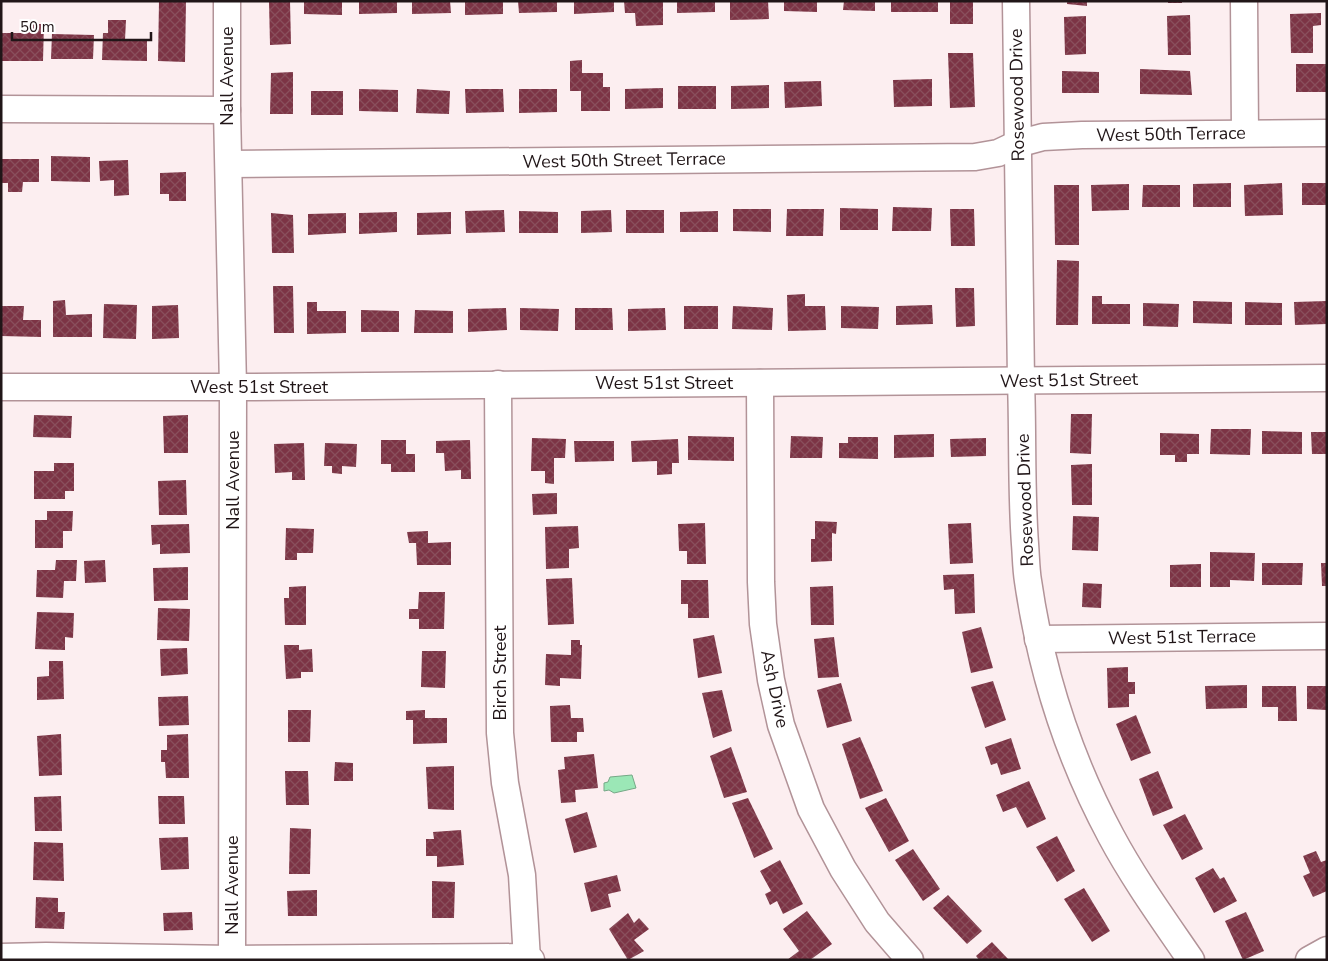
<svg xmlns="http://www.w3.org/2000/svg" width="1328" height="961" font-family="'Nunito Sans',sans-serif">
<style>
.water{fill:#9be7b6;stroke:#76a887}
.building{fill:url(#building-cross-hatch)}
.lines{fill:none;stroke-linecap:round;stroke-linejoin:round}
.minor-casing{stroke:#b29398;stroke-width:29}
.minor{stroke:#fff;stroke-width:26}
.labels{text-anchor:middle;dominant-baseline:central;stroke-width:5;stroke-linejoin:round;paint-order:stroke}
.street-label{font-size:18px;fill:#211618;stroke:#fff}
</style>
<defs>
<pattern id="building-cross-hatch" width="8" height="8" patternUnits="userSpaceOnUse" patternTransform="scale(1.25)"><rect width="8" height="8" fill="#7c3445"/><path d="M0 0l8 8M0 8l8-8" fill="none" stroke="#894f5c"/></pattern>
</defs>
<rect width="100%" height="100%" fill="#fceef0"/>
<!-- water -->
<path class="water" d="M632,775L636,788L614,793L609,790L604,791V783L608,782L610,777Z"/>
<!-- building -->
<g class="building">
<path d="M159,1H186L185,62L158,61Z"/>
<path d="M269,1H290L291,44L270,45Z"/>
<path d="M304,1H342V15L304,14Z"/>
<path d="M359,1H397V13L359,14Z"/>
<path d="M412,1H450L451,13L412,14Z"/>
<path d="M465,1H503V14L465,15Z"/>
<path d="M518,1H557V12L519,13Z"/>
<path d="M574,1H614V12L574,14Z"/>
<path d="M624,1H663V25L636,26L635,13H625Z"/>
<path d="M677,1H715V12L677,13Z"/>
<path d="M730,1H768L769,19L730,20Z"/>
<path d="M784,1H817V12L784,11Z"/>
<path d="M844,1H875V11L843,10Z"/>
<rect x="891" y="1" width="47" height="11"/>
<rect x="950" y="1" width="23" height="23"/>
<path d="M1067,1H1087V6L1067,4Z"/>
<rect x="1168" y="1" width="14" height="2"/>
<path d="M1321,13V25L1313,26V53H1291L1290,14Z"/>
<path d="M1190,15L1191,55H1168L1167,16Z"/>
<path d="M1086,16V54L1065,55L1064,17Z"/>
<path d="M108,20H126L125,40H147V61L102,60L103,33H108Z"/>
<path d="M28,24H44L43,61H1V33H28Z"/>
<path d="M52,34L94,35L93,59H51Z"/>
<path d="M948,53H973L975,107L950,108Z"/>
<path d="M582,60V73H603V87H610V111H581V91H570V61Z"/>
<rect x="1296" y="64" width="31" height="28"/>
<path d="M1140,69L1190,71L1192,95L1140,94Z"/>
<path d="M1062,71L1099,72V93H1062Z"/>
<path d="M293,72V114H270L271,73Z"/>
<path d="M932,79V106L894,107L893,80Z"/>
<path d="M821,81L822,106L785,108L784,82Z"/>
<path d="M769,85V108L731,109V86Z"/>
<rect x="678" y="86" width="38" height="23"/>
<path d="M663,88V108L625,109V89Z"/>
<path d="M359,89L398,90V112L359,111Z"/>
<path d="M417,89L450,91L449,114L416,113Z"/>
<path d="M465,89H503L504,112L466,113Z"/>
<path d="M519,89H557V112L519,113Z"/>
<rect x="311" y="91" width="32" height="24"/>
<path d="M51,156L90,157V182L51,181Z"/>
<path d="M1,159H39V182H23L22,192H8V183H1Z"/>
<path d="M128,160L129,195L114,196V180L100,181L99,161Z"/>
<path d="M186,172V201H169V194H160V173Z"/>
<path d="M1231,183V207H1193V184Z"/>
<path d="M1282,183L1283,215L1245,216L1244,185Z"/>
<rect x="1302" y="183" width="25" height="22"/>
<path d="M1129,184V210L1092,211L1091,185Z"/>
<path d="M1054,185H1079V245H1055Z"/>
<path d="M1143,185H1180V207H1142Z"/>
<path d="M893,207L932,208L931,231H892Z"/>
<path d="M840,208L878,209V230H840Z"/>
<path d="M733,209H771V232L733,231Z"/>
<path d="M787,209H824L823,236H786Z"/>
<path d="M950,209H974L975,246H951Z"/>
<path d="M504,210L505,232L466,233L465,211Z"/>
<path d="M611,210L612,232L581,233V211Z"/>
<rect x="626" y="210" width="38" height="23"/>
<path d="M519,211L558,212V233H519Z"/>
<path d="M718,211V232H680V212Z"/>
<path d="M397,212V232L359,234V213Z"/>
<path d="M451,212V234L417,235V213Z"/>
<path d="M271,213L293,215L294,253H272Z"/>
<path d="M346,213V233L308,235V214Z"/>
<path d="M1057,260L1079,261L1078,325H1056Z"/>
<path d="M273,286H293L294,333H274Z"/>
<path d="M955,288H974L975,326L956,327Z"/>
<path d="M805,294V306H825L826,330L788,331L787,295Z"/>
<path d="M1092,296H1102V304H1130V324H1092Z"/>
<path d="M65,300L66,315L92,314V337H53V301Z"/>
<path d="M1193,301L1232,302V324L1193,323Z"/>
<path d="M1327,301V324L1295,325L1294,302Z"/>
<path d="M307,302H317V311H346V333L307,334Z"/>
<path d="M1245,302L1282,303V325H1245Z"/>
<path d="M1143,303L1179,304L1178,327L1143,326Z"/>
<path d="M104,304L137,305L136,339L103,338Z"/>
<path d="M178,305L179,338L152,339V306Z"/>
<path d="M932,305L933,324L896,325V306Z"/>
<path d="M2,306H24L23,320H41V337L1,336Z"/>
<rect x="684" y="306" width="34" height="23"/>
<path d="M733,306L773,308L772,330L732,329Z"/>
<path d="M841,306L879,307L878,329L841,328Z"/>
<path d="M506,308L507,330L468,332V309Z"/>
<path d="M520,308L559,309L558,331L520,330Z"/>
<path d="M575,308H612L613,330H575Z"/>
<path d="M665,308L666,330L628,331V309Z"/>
<path d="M361,310L399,311V332H361Z"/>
<path d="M415,310L453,311V333H414Z"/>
<path d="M1071,414H1092L1091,454L1070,453Z"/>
<path d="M34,415L72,416L71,438L33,437Z"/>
<path d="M188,415V453H164L163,416Z"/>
<path d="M1211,429H1251L1250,455L1210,454Z"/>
<path d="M1262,431L1302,432V454H1262Z"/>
<path d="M1311,432H1327V454H1312Z"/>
<path d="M1160,433L1199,434V454H1187V462H1175V455H1160Z"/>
<path d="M934,434V457L894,458V435Z"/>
<path d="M688,436L734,437V461L688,460Z"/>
<path d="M791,436L823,437L822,458H790Z"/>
<path d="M848,437H878V459L839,458V443H848Z"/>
<path d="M532,438L566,439L565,458H554V484L545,483V471H531Z"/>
<path d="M986,438V456L951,457L950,439Z"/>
<path d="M678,439L679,463H672V474L657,475V461L632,462L631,441Z"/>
<path d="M381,440H406V454H415V472H391V464H381Z"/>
<path d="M470,440L471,479H461V470L445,471L444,453H436V441Z"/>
<path d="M574,441H614V461L575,462Z"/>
<path d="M304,443L305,480H292V472L275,473L274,444Z"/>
<path d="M325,443L357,444L356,467L342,466V474L332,473V466H324Z"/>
<path d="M54,463H74V491H65V499H34V471H54Z"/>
<path d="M1092,464V505H1072L1071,465Z"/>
<path d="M186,480L187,515H159L158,481Z"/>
<path d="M557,493V514L533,515L532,494Z"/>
<path d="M47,511H73L72,531H63V548H35V520H47Z"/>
<path d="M1073,516L1099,517L1098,551L1072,550Z"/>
<path d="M815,521L837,522L836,534L832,533V561L811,562V539H815Z"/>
<path d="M705,523L706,564H687V551H679L678,524Z"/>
<path d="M971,523L973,563L950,564L948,524Z"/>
<path d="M189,524L190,553L160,554V544L152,545L151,525Z"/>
<path d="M578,526L579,548L569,549V568L546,569L545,527Z"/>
<path d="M286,528L314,529L313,553H297V560H285Z"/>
<path d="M428,531V543L451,542V565H417L416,543H409L407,532Z"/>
<path d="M1210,552L1255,553L1254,581L1230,580V587H1210Z"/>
<path d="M56,560H77L76,581H64L63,598L36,597L37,570H55Z"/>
<path d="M105,560L106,582L85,583L84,561Z"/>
<path d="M1262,563H1303L1302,585H1262Z"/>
<path d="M1321,563H1327V586H1322Z"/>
<path d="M1201,564V587H1170V565Z"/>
<path d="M188,567V600L154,601L153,568Z"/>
<path d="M974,574L975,613L955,614L954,589L944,590L943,575Z"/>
<path d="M572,578L574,624L548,625L546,579Z"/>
<path d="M681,580H708L709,618H688V604H681Z"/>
<path d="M1083,583L1102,584L1101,608L1082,607Z"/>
<path d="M306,586V625H285L284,598H289V587Z"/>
<path d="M833,586L834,625H811L810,587Z"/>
<path d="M419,592H445L444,629H419V619H409V609H418Z"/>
<path d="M158,608L190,609L189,641L157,640Z"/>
<path d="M37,612L74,613L73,638L65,637V650L35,649Z"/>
<path d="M981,627L993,668L971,673L962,632Z"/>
<path d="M714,635L722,673L698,678L693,639Z"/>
<path d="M834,637L839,677L818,678L814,639Z"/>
<path d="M571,640H580V645H582L581,679L560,678V686L545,685L546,654L571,655Z"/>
<path d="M284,645H299V650L312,649L313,672H301V678L286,679Z"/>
<path d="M187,648L188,674L161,676L160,649Z"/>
<path d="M422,651H446L445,688L421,687Z"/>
<path d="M49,661H63L64,699L37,700V677L49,676Z"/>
<path d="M1128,667V682H1135V694H1129V707L1108,708L1107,668Z"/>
<path d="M993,681L1006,720L985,728L971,687Z"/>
<path d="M841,683L852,721L827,728L817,690Z"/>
<path d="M1247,685V708L1206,709L1205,686Z"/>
<path d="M1262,686H1296L1297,721H1278V707H1262Z"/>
<path d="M1307,686H1327V710L1307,709Z"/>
<path d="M722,690L732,731L713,738L702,693Z"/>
<path d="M188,696L189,725L159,726L158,697Z"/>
<path d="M570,705L571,718H583L584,732H577V742H551L550,706Z"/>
<path d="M288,710H311L310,742H288Z"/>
<path d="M425,710V718H447V743L413,744V720H406V711Z"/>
<path d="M1136,715L1151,753L1131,761L1116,724Z"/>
<path d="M61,734L62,775L39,776L37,736Z"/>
<path d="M188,734L189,778H166L165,762H161V750H167V735Z"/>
<path d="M860,737L883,791L860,799L842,744Z"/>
<path d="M1011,738L1021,769L1001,775L997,763L991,765L985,747Z"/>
<path d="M731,747L747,792L724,798L710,756Z"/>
<path d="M594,754L598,788L575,790L576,802L561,803L558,770L565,769L564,757Z"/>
<path d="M335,762L353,763V781H334Z"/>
<path d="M454,766V810L428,809L426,767Z"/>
<path d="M285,771H308L309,805H286Z"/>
<path d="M1158,771L1173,808L1153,816L1139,779Z"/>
<path d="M1029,781L1046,819L1027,828L1016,807L1003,812L996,795Z"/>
<path d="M61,796L62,831H35L34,797Z"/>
<path d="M158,796H184L185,824H159Z"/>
<path d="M748,798L773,849L754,858L732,803Z"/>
<path d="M886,798L909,841L889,852L865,808Z"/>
<path d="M587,812L597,847L574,853L565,819Z"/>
<path d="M1185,814L1203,849L1182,860L1163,825Z"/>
<path d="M290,828L311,829L310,874H289Z"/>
<path d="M461,830L464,865L437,867V856H426V839H434L433,832Z"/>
<path d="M1057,836L1075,871L1057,882L1036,847Z"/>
<path d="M188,837L189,869L161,870L159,838Z"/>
<path d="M34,842L63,843L64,881L33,880Z"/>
<path d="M913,849L940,889L923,901L895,860Z"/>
<path d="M1316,851L1321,862L1327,860V891L1313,897L1303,876L1310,873L1303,856Z"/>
<path d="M780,860L803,904L783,914L777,901L770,905L765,894L771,891L760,871Z"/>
<path d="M1213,868L1220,879L1224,877L1237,901L1214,913L1195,878Z"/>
<path d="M617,875L621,891L608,894L611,907L591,912L584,883Z"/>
<path d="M432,881L455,882L454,918H432Z"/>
<path d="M1084,888L1110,931L1092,942L1064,899Z"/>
<path d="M317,890V916H288L287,891Z"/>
<path d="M948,895L982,931L967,944L933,908Z"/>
<path d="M36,897L58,898V912H65L64,929L35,928Z"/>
<path d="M807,911L832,944L810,960H787L799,951L783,929Z"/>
<path d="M192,912L193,930L164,931L163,913Z"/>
<path d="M1246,912L1264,951L1243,960L1225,921Z"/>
<path d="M628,913L634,923L639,918L649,929L634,940L644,951L628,960L609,929Z"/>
<path d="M992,942L1009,960H979L976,956Z"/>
</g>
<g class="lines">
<defs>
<g id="minor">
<path d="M227,1V110L233,387L232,960"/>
<path d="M1016,1L1021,381C1023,435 1021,489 1025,544C1026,556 1026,569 1028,581C1041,671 1068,756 1111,836C1134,879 1163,919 1191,960"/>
<path d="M1244,1L1245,133"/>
<path d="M1,109L227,110"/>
<path d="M229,164L975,157L998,153L1017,144L1043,137L1082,135L1327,133"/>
<path d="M760,383L761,582L763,624L771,680L781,725L811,809L843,869L877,922L910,960"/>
<path d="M498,384L500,733L505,783L522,875L527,960"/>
<path d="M1,387H245L1327,378"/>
<path d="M1038,639L1327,636"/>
<path d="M1,957L46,956L232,959L527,957L531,960"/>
<path d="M1309,960L1327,950"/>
</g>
</defs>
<!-- minor casing -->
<use href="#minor" class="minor-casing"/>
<!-- minor -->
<use href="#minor" class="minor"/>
</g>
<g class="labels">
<!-- street labels -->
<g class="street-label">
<text transform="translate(227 76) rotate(-90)">Nall Avenue</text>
<text transform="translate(1017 95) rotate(-91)">Rosewood Drive</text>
<text transform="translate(1171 134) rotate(-1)">West 50th Terrace</text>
<text transform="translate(624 160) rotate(-1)">West 50th Street Terrace</text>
<text transform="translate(1069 380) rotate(-1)">West 51st Street</text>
<text x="664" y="383">West 51st Street</text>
<text x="259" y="387">West 51st Street</text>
<text transform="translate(233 480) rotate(-90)">Nall Avenue</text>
<text transform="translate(1025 500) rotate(-92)">Rosewood Drive</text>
<text transform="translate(1182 637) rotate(-1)">West 51st Terrace</text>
<text transform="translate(500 673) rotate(-90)">Birch Street</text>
<text transform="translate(775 689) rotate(78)">Ash Drive</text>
<text transform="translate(232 885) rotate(-90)">Nall Avenue</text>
</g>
</g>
<!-- border -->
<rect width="1328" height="961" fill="none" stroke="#211618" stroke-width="5"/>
<!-- scale -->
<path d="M12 32v8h139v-8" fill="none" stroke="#211618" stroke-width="2.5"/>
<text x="20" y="32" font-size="15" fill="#211618" stroke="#ffffff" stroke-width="4" paint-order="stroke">50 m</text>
</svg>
